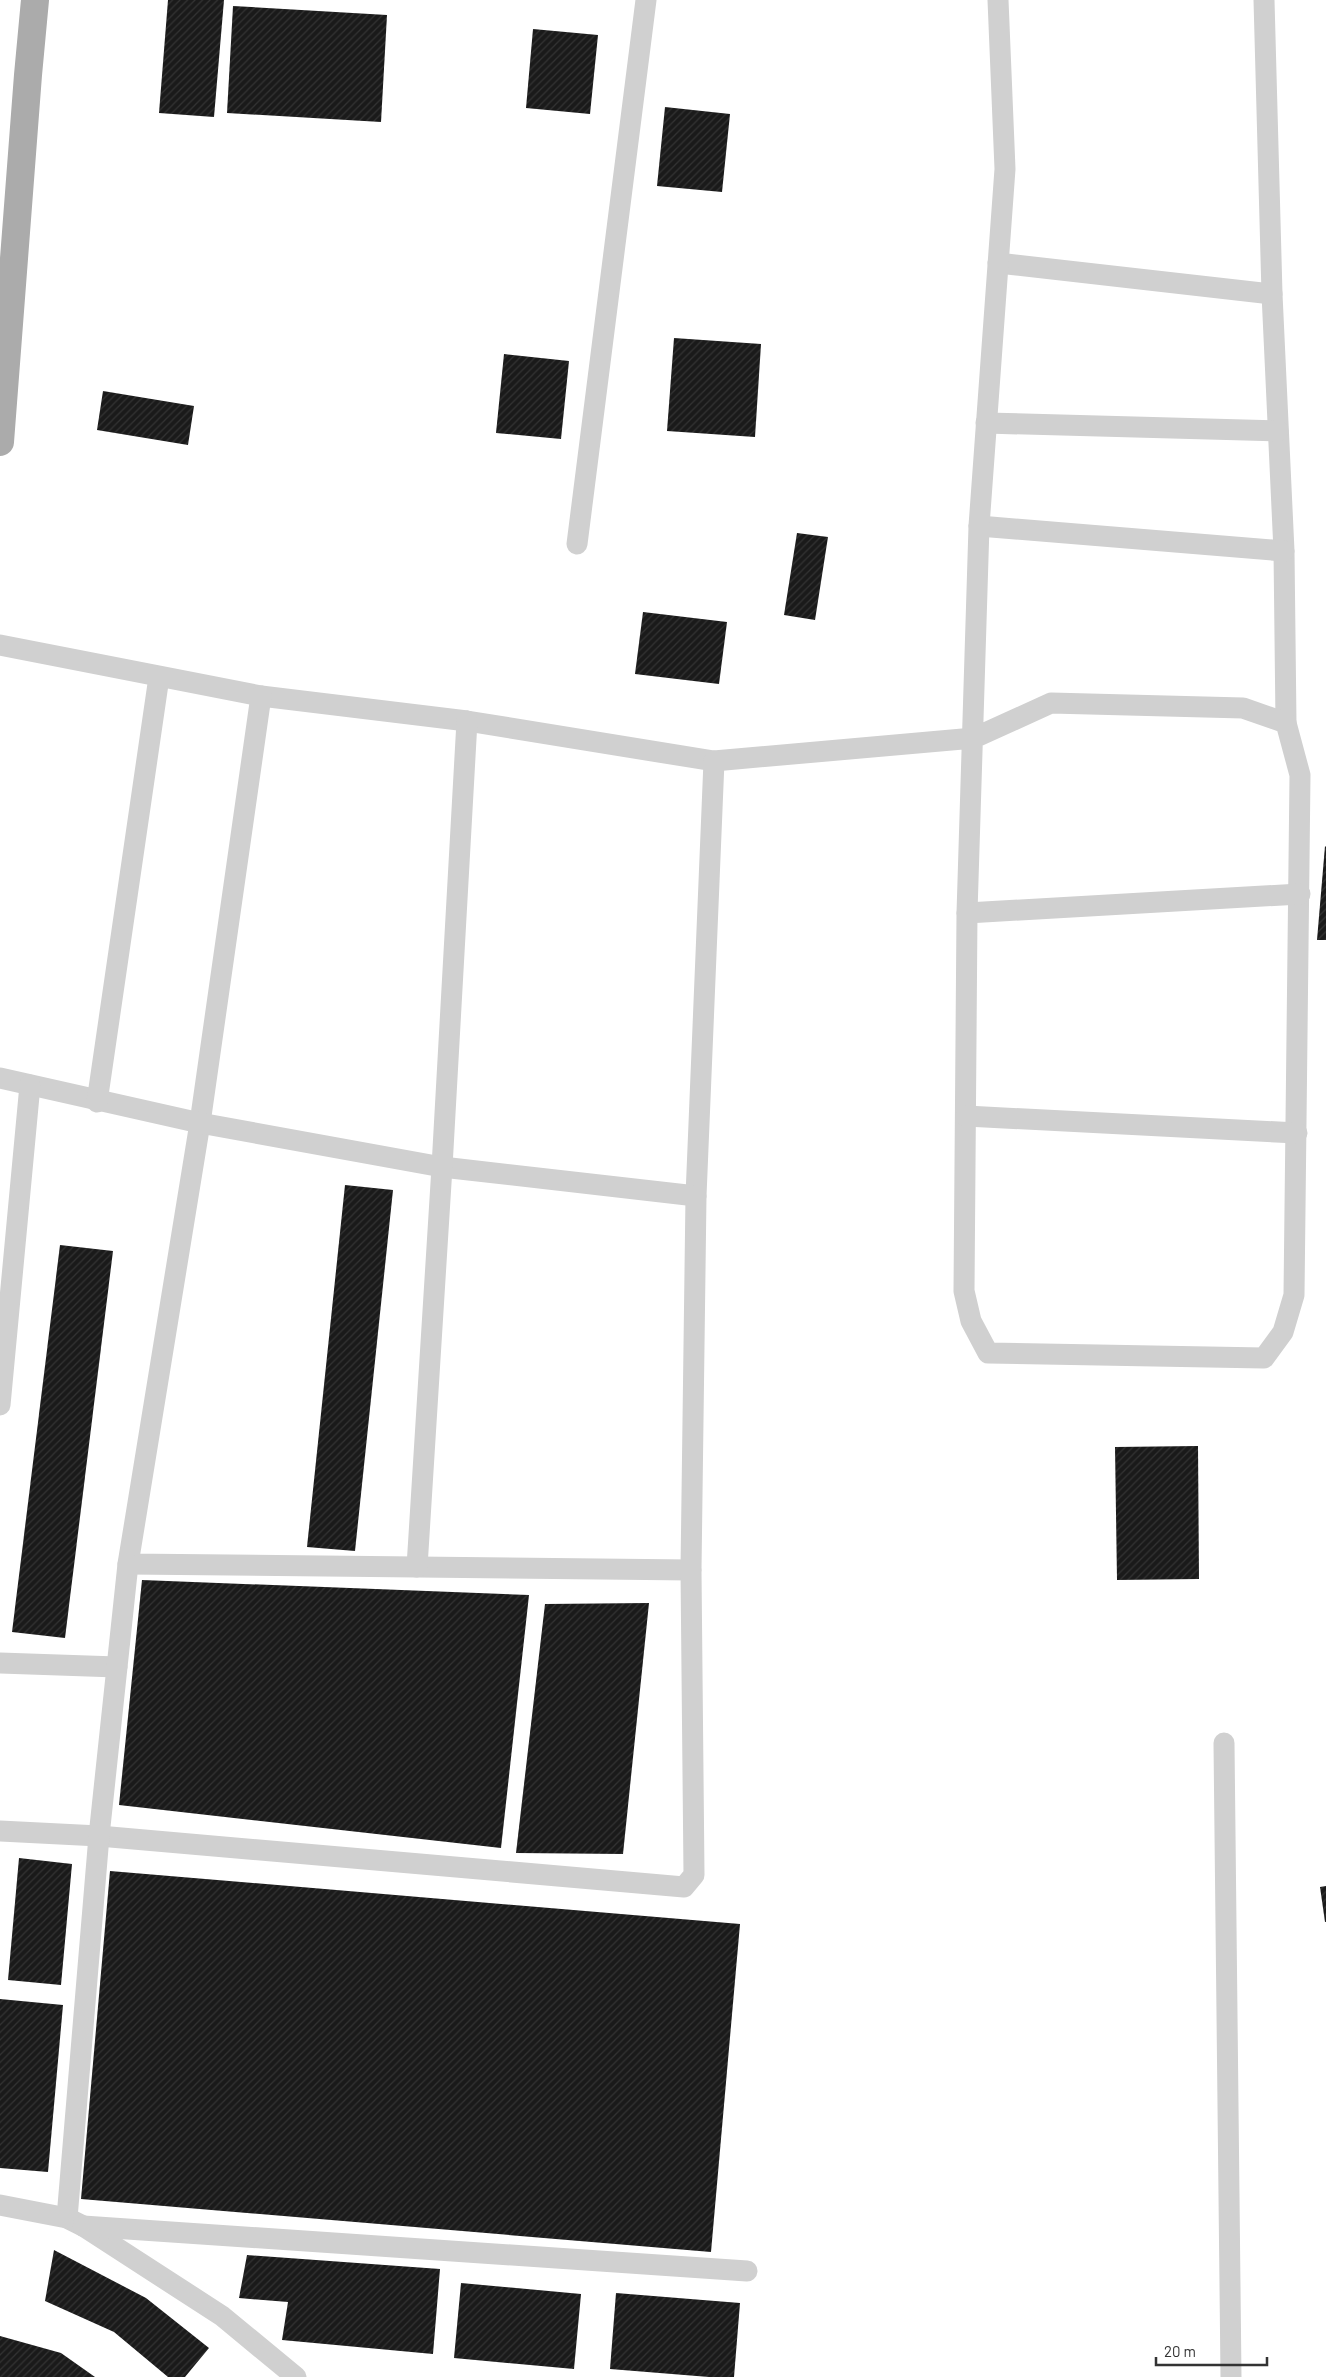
<svg xmlns="http://www.w3.org/2000/svg" width="1326" height="2377" font-family="Barlow,sans-serif">
<style>
.building{fill:url(#building-hatch)}
.lines{fill:none;stroke-linecap:round;stroke-linejoin:round}
.lane{stroke:#d0d0d0;stroke-width:21}
.primary{stroke:#ababab;stroke-width:28}
</style>
<defs>
<pattern id="building-hatch" width="6" height="6" patternUnits="userSpaceOnUse" patternTransform="scale(1.25)"><rect width="6" height="6" fill="#1a1a1a"/><path d="M-1 1l2-2M0 6l6-6M5 7l2-2" fill="none" stroke="#333"/></pattern>
</defs>
<rect width="100%" height="100%" fill="#fff"/>
<!-- building -->
<g class="building">
<path d="M168,0H224L214,117L159,113Z"/>
<path d="M233,6L387,15L381,122L227,113Z"/>
<path d="M533,29L598,35L590,114L526,108Z"/>
<path d="M665,107L730,114L722,192L657,186Z"/>
<path d="M674,338L761,344L755,437L667,431Z"/>
<path d="M504,354L569,361L561,439L496,433Z"/>
<path d="M103,391L194,406L188,445L97,430Z"/>
<path d="M797,533L828,537L815,620L784,615Z"/>
<path d="M643,612L727,622L719,684L635,674Z"/>
<path d="M1325,846L1326,847V940H1317Z"/>
<path d="M345,1185L393,1190L355,1551L307,1547Z"/>
<path d="M60,1245L113,1251L65,1638L12,1632Z"/>
<path d="M1198,1446L1199,1579L1117,1580L1115,1447Z"/>
<path d="M142,1580L529,1595L501,1848L119,1805Z"/>
<path d="M649,1603L623,1854L516,1853L545,1604Z"/>
<path d="M19,1858L72,1864L61,1985L8,1980Z"/>
<path d="M110,1871L740,1924L711,2252L81,2199Z"/>
<path d="M1326,1886V1922H1325L1320,1887Z"/>
<path d="M0,1999L63,2005L48,2172L0,2168Z"/>
<path d="M54,2250L146,2298L209,2348L185,2377H168L114,2332L45,2301Z"/>
<path d="M247,2255L440,2269L433,2354L282,2340L288,2302L239,2298Z"/>
<path d="M461,2283L581,2294L574,2369L454,2358Z"/>
<path d="M616,2293L740,2303L734,2377H709L610,2369Z"/>
<path d="M0,2336L61,2353L95,2377H0Z"/>
</g>
<g class="lines">
<!-- lane -->
<g class="lane">
<path d="M1264,0L1272,294L1284,551L1286,723"/>
<path d="M998,263L1272,294"/>
<path d="M986,423L1278,431"/>
<path d="M979,526L1284,551"/>
<path d="M577,544L646,0"/>
<path d="M0,645L261,696L467,721L714,761L974,738L1051,703L1243,708L1286,723L1300,775L1294,1295L1283,1332L1264,1358L988,1353L971,1321L964,1291L967,913L979,526L1005,169L998,0"/>
<path d="M261,696L200,1123L128,1564L691,1570"/>
<path d="M967,913L1300,894"/>
<path d="M0,1078L200,1123L442,1167L696,1196L714,761"/>
<path d="M97,1102L159,677"/>
<path d="M966,1116L1297,1133"/>
<path d="M0,1405L30,1085"/>
<path d="M417,1567L442,1167L467,721"/>
<path d="M0,1663L117,1667"/>
<path d="M1224,1743L1231,2377"/>
<path d="M0,1831L99,1836L684,1887L694,1875L691,1570L696,1196"/>
<path d="M0,2205L67,2218L83,2226L222,2316L296,2377"/>
<path d="M67,2218L99,1836L128,1564"/>
<path d="M83,2226L747,2271"/>
</g>
<!-- primary -->
<path class="primary" d="M0,442L28,75L35,0"/>
</g>
<!-- scale -->
<path d="M1156 2357v8h111v-8" fill="none" stroke="#333333" stroke-width="2.5"/>
<text x="1164" y="2357" font-size="15" fill="#333333" stroke="#ffffff" stroke-width="4" paint-order="stroke">20 m</text>
</svg>
